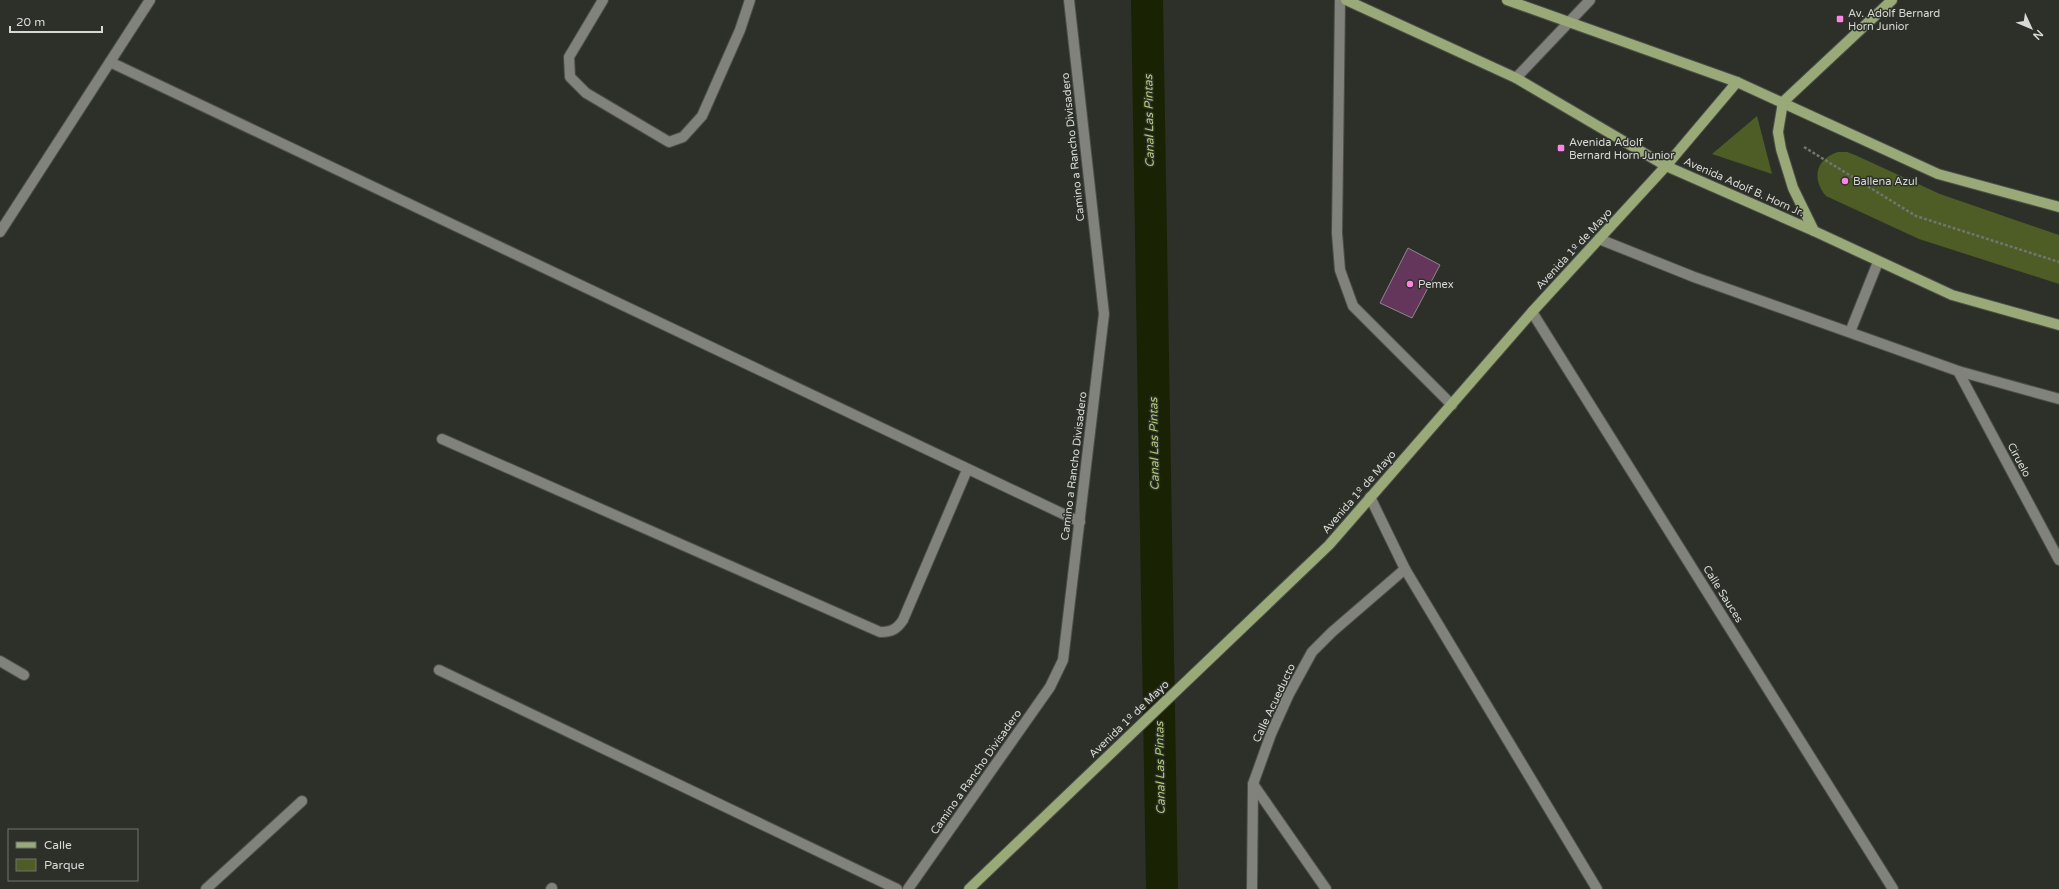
<svg xmlns="http://www.w3.org/2000/svg" width="2059" height="889" font-family="'Varela Round',sans-serif">
<style>
.green{fill:#4d5d25}
.lines{fill:none;stroke-linecap:round;stroke-linejoin:round}
.canal{stroke:#1a2204;stroke-width:32}
.building{fill:#65365b;stroke:#8d868b}
.minor-casing{stroke:#4c4e49;stroke-width:12}
.major-casing{stroke:#4c4e49;stroke-width:12}
.path{stroke:#72746e;stroke-width:2.5;stroke-dasharray:3 2;stroke-linecap:butt}
.minor{stroke:#80827b;stroke-width:10}
.major{stroke:#99a977;stroke-width:10}
.poi-dot{fill:#fc86e3;stroke:#2d3029;stroke-width:1.5}
.labels{text-anchor:middle;dominant-baseline:central;stroke-width:3;stroke-linejoin:round;paint-order:stroke}
.poi-label{font-size:11px;fill:#d7d9d5;stroke:#2d3029;text-anchor:start}
.street-label{font-size:11px;fill:#d7d9d5;stroke:#2d3029}
.water-label{font-size:12px;font-style:italic;fill:#b0cb76;stroke:#2d3029}
</style>
<rect width="100%" height="100%" fill="#2d3029"/>
<!-- green -->
<g class="green">
<path d="M1757,116L1772,174L1712,154Z"/>
<path d="M1838,152H1847L1855,155L1940,194L2059,235V284L1919,239L1826,196C1811,178 1816,159 1838,152Z"/>
</g>
<g class="lines">
<!-- canal -->
<path class="canal" d="M1147,0L1162,889"/>
</g>
<!-- building -->
<path class="building" d="M1408,248L1440,265L1412,318L1380,303Z"/>
<g class="lines">
<defs>
<g id="minor">
<path d="M603,0L569,57L570,77L586,93L669,142L683,137L702,116L740,30L750,0"/>
<path d="M1340,0L1337,233L1340,270L1353,306L1452,405"/>
<path d="M110,62L1080,522"/>
<path d="M1516,78L1590,0"/>
<path d="M0,232L150,0"/>
<path d="M1599,239L1694,277L1958,371L2059,399"/>
<path d="M1532,312L1893,889"/>
<path d="M1850,332L1878,262"/>
<path d="M1958,371L2059,560"/>
<path d="M442,439L880,632C892,632 897,629 903,620L967,470"/>
<path d="M1370,497L1405,569L1597,889"/>
<path d="M0,661L24,675"/>
<path d="M439,670L897,889"/>
<path d="M1253,784L1326,889"/>
<path d="M206,889L302,801"/>
<path d="M551,889L552,888"/>
<path d="M908,889L1050,687L1063,660L1104,314L1069,0"/>
<path d="M1252,889L1253,784L1271,734L1289,694L1312,652L1332,632L1405,569"/>
</g>
<g id="major">
<path d="M1346,0L1516,78L1666,166L1814,231L1952,295L2059,325"/>
<path d="M1507,0L1737,82L1938,174L2059,207"/>
<path d="M1814,231L1793,188L1781,149L1778,132L1783,102L1892,0"/>
<path d="M969,889L1329,545L1532,312L1666,166L1737,82"/>
</g>
</defs>
<!-- minor casing -->
<use href="#minor" class="minor-casing"/>
<!-- major casing -->
<use href="#major" class="major-casing"/>
<!-- path -->
<path class="path" d="M1804,147L1916,216L2059,262"/>
<!-- minor -->
<use href="#minor" class="minor"/>
<!-- major -->
<use href="#major" class="major"/>
</g>
<!-- markers -->
<g class="poi-dot">
<rect x="1836" y="15" width="8" height="8" rx="2"/>
<rect x="1557" y="144" width="8" height="8" rx="2"/>
<circle cx="1845" cy="181" r="4"/>
<circle cx="1410" cy="284" r="4"/>
</g>
<g class="labels">
<!-- poi labels -->
<g class="poi-label">
<text x="1848" y="13">Av. Adolf Bernard<tspan x="1848" dy="13">Horn Junior</tspan></text>
<text x="1569" y="142">Avenida Adolf<tspan x="1569" dy="13">Bernard Horn Junior</tspan></text>
<text x="1853" y="181">Ballena Azul</text>
<text x="1418" y="284">Pemex</text>
</g>
<!-- street labels -->
<g class="street-label">
<text transform="translate(1073 147) rotate(-96)">Camino a Rancho Divisadero</text>
<text transform="translate(1744 187) rotate(24)">Avenida Adolf B. Horn Jr.</text>
<text transform="translate(1574 249) rotate(-47)">Avenida 1º de Mayo</text>
<text transform="translate(2019 460) rotate(62)">Ciruelo</text>
<text transform="translate(1074 466) rotate(-83)">Camino a Rancho Divisadero</text>
<text transform="translate(1359 492) rotate(-49)">Avenida 1º de Mayo</text>
<text transform="translate(1723 594) rotate(58)">Calle Sauces</text>
<text transform="translate(1274 703) rotate(-65)">Calle Acueducto</text>
<text transform="translate(1129 719) rotate(-44)">Avenida 1º de Mayo</text>
<text transform="translate(976 772) rotate(-55)">Camino a Rancho Divisadero</text>
</g>
<!-- water labels -->
<g class="water-label">
<text transform="translate(1149 121) rotate(-91)">Canal Las Pintas</text>
<text transform="translate(1154 444) rotate(-91)">Canal Las Pintas</text>
<text transform="translate(1160 768) rotate(-91)">Canal Las Pintas</text>
</g>
</g>
<!-- legend -->
<rect x="8" y="829" width="130" height="52" fill="#2d3029" stroke="#71746e"/>
<rect x="16" y="842" width="20" height="6" fill="#99a977" stroke="#71746e"/>
<text x="44" y="849" font-size="12" fill="#d7d9d5">Calle</text>
<rect x="16" y="859" width="20" height="12" fill="#4d5d25" stroke="#71746e"/>
<text x="44" y="869" font-size="12" fill="#d7d9d5">Parque</text>
<!-- north arrow -->
<g transform="translate(2031 28) rotate(134)" stroke="#2d3029" stroke-width="3" paint-order="stroke">
<path d="M0-3L7 15L0 10L-7 15Z" fill="#d7d9d5"/>
<text y="-6" font-size="11" font-weight="bold" text-anchor="middle" fill="#d7d9d5">N</text>
</g>
<!-- scale -->
<path d="M10 26v6h92v-6" fill="none" stroke="#d7d9d5" stroke-width="2"/>
<text x="16" y="26" font-size="12" fill="#d7d9d5" stroke="#2d3029" stroke-width="3" paint-order="stroke">20 m</text>
</svg>
